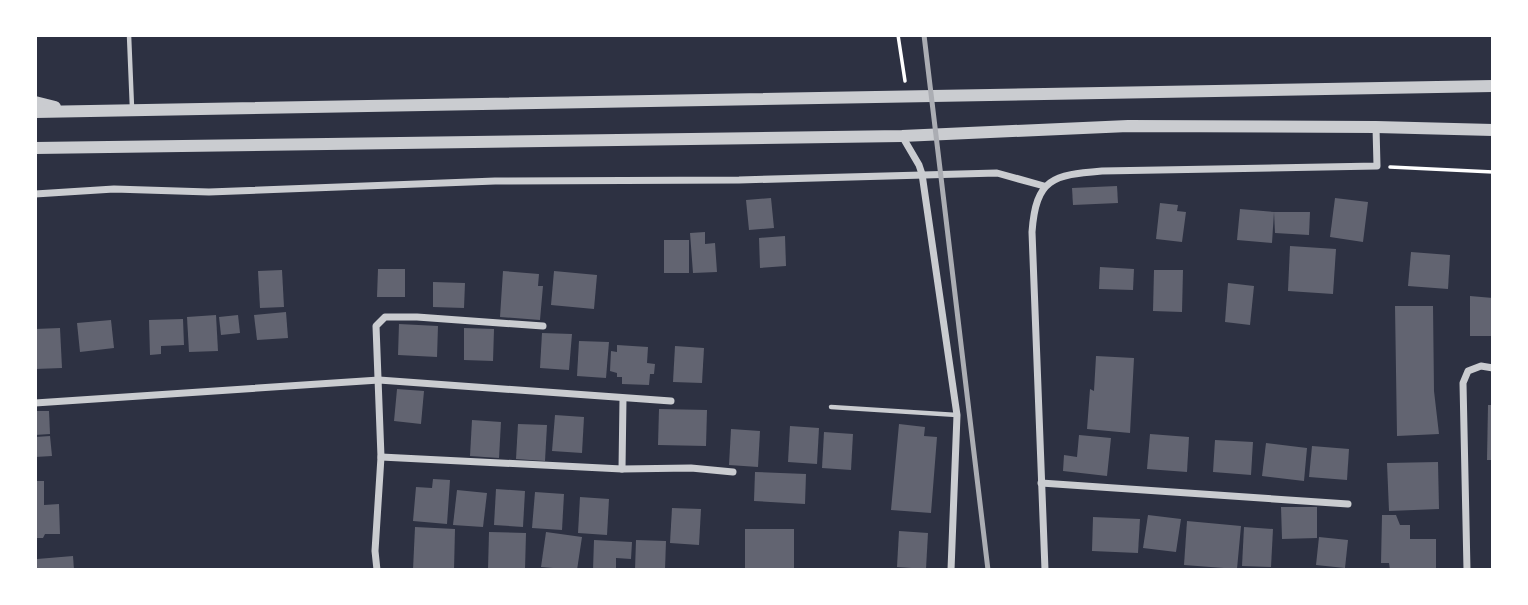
<svg xmlns="http://www.w3.org/2000/svg" width="1528" height="605" font-family="Ubuntu,sans-serif">
<style>
.building{fill:#626471}
.lines{fill:none;stroke-linecap:round;stroke-linejoin:round}
.path{stroke:#fff;stroke-width:3.5}
.service{stroke:#caccd0;stroke-width:4.5}
.minor{stroke:#caccd0;stroke-width:7}
.tertiary{stroke:#caccd0;stroke-width:12}
.rail{stroke:#abadb3;stroke-width:5}
</style>
<rect width="100%" height="100%" fill="#2d3142"/>
<!-- building -->
<g class="building">
<path d="M1117,186L1118,203L1073,205L1072,188Z"/>
<path d="M771,198L774,228L749,230L746,200Z"/>
<path d="M1335,198L1368,202L1363,242L1330,237Z"/>
<path d="M1160,203L1178,205L1177,211L1186,212L1182,242L1156,239Z"/>
<path d="M1240,209L1274,212L1272,243L1237,240Z"/>
<path d="M1274,212H1310L1309,235L1275,233Z"/>
<path d="M705,232V244L715,243L717,272L693,273L690,233Z"/>
<path d="M785,236L786,266L760,268L759,238Z"/>
<rect x="664" y="240" width="25" height="33"/>
<path d="M1290,246L1336,249L1333,294L1288,291Z"/>
<path d="M1411,252L1450,255L1448,289L1408,286Z"/>
<path d="M1100,267L1134,269L1133,290L1099,289Z"/>
<path d="M378,269H405V297H377Z"/>
<path d="M282,270L284,307L260,308L258,271Z"/>
<path d="M1154,270H1183L1182,312L1153,311Z"/>
<path d="M503,271L539,274L538,286H543L540,320L500,317Z"/>
<path d="M554,271L597,275L594,309L551,305Z"/>
<path d="M433,282L465,283L464,308L433,307Z"/>
<path d="M1228,283L1254,286L1250,325L1225,322Z"/>
<path d="M1470,296L1493,298V336H1470Z"/>
<path d="M1395,306H1433L1434,391L1439,434L1397,436Z"/>
<path d="M286,312L288,338L257,340L254,315Z"/>
<path d="M216,315L218,351L189,352L187,317Z"/>
<path d="M238,315L240,333L221,335L219,317Z"/>
<path d="M183,319L184,345L161,346V354L150,355L149,320Z"/>
<path d="M111,320L114,348L80,352L77,323Z"/>
<path d="M399,324L438,326L437,357L398,355Z"/>
<path d="M60,328L62,368L35,369V329Z"/>
<path d="M464,328L494,329L493,361L464,360Z"/>
<path d="M542,333L572,334L569,370L540,368Z"/>
<path d="M579,341L609,342L606,378L577,376Z"/>
<path d="M617,345L648,347L647,363L655,364L654,374H650L649,385L622,384V377H617V373L610,371L611,351L617,352Z"/>
<path d="M675,346L704,348L702,383L673,382Z"/>
<path d="M1096,356L1134,358L1130,433L1087,429L1090,389L1094,391Z"/>
<path d="M397,389L424,391L421,424L394,421Z"/>
<path d="M1488,405H1493V460H1487Z"/>
<path d="M659,409L707,410L706,446L658,445Z"/>
<path d="M35,411H49L50,434L35,435Z"/>
<path d="M555,415L584,417L582,453L552,451Z"/>
<path d="M472,420L501,422L499,458L470,456Z"/>
<path d="M518,424L547,425L545,461L516,459Z"/>
<path d="M899,424L925,427L924,436L937,437L931,513L891,510Z"/>
<path d="M790,426L819,428L817,464L788,462Z"/>
<path d="M731,429L760,431L758,467L729,465Z"/>
<path d="M824,432L853,434L851,470L822,468Z"/>
<path d="M1150,434L1189,437L1187,472L1147,469Z"/>
<path d="M1079,435L1111,438L1107,476L1063,471L1064,455L1077,457Z"/>
<path d="M50,436L52,456L35,457V437Z"/>
<path d="M1215,440L1253,442L1251,475L1213,472Z"/>
<path d="M1266,443L1307,448L1304,481L1262,476Z"/>
<path d="M1312,446L1349,449L1347,480L1309,477Z"/>
<path d="M1438,462L1439,509L1389,511L1387,463Z"/>
<path d="M755,472L806,474L805,504L754,501Z"/>
<path d="M433,479L450,480L447,524L413,521L416,487L432,488Z"/>
<path d="M35,481H44V505L59,504L60,534H45L43,538H35Z"/>
<path d="M496,489L525,491L523,527L494,525Z"/>
<path d="M457,490L487,493L483,527L453,525Z"/>
<path d="M535,492L564,494L562,530L532,528Z"/>
<path d="M580,497L609,499L607,535L578,533Z"/>
<path d="M1281,507H1317V538L1282,539Z"/>
<path d="M672,508L701,509L699,545L670,543Z"/>
<path d="M1148,515L1181,519L1176,552L1143,548Z"/>
<path d="M1382,515H1396L1400,525H1410V539H1436V570H1390L1389,563H1381Z"/>
<path d="M1093,517L1140,519L1138,553L1092,551Z"/>
<path d="M1187,521L1241,526L1237,569L1184,565Z"/>
<path d="M415,527L455,529L454,570H413Z"/>
<path d="M1244,527L1273,529L1271,567L1242,566Z"/>
<rect x="745" y="529" width="49" height="40"/>
<path d="M899,531L928,533L926,569L897,567Z"/>
<path d="M489,532L526,533L525,570H488Z"/>
<path d="M546,532L582,537L577,570L541,567Z"/>
<path d="M1319,537L1348,540L1345,568L1316,565Z"/>
<path d="M594,540L632,542L631,559L616,558V570H593Z"/>
<path d="M636,540L666,541L665,570H635Z"/>
<path d="M73,556L74,570H37V559Z"/>
</g>
<g class="lines">
<!-- path -->
<g class="path">
<path d="M898,35L905,81"/>
<path d="M1390,167L1493,172"/>
</g>
<!-- service -->
<g class="service">
<path d="M129,35L132,108"/>
<path d="M831,407L957,415"/>
</g>
<!-- minor -->
<g class="minor">
<path d="M902,136L919,165L922,174L957,415L951,570"/>
<path d="M35,194L114,189L209,192L495,181L739,180L997,173L1044,186"/>
<path d="M35,403L379,380L671,401"/>
<path d="M381,457L622,469L691,468L733,472"/>
<path d="M622,469L623,399"/>
<path d="M1041,483L1348,504"/>
<path d="M377,570L375,551L381,457L376,326L385,317H417L543,326"/>
<path d="M1045,570L1032,232C1036,178 1053,175 1102,171L1377,166L1376,127"/>
<path d="M1467,570L1463,383L1468,371L1481,366L1493,368"/>
</g>
<!-- tertiary -->
<g class="tertiary">
<path d="M35,102L55,107"/>
<path d="M35,112L1493,86"/>
<path d="M35,148L902,136L1128,126L1376,127L1493,130"/>
</g>
<!-- rail -->
<path class="rail" d="M924,35L988,570"/>
</g>
<!-- border -->
<rect width="1528" height="605" fill="none" stroke="#ffffff" stroke-width="74"/>
</svg>
